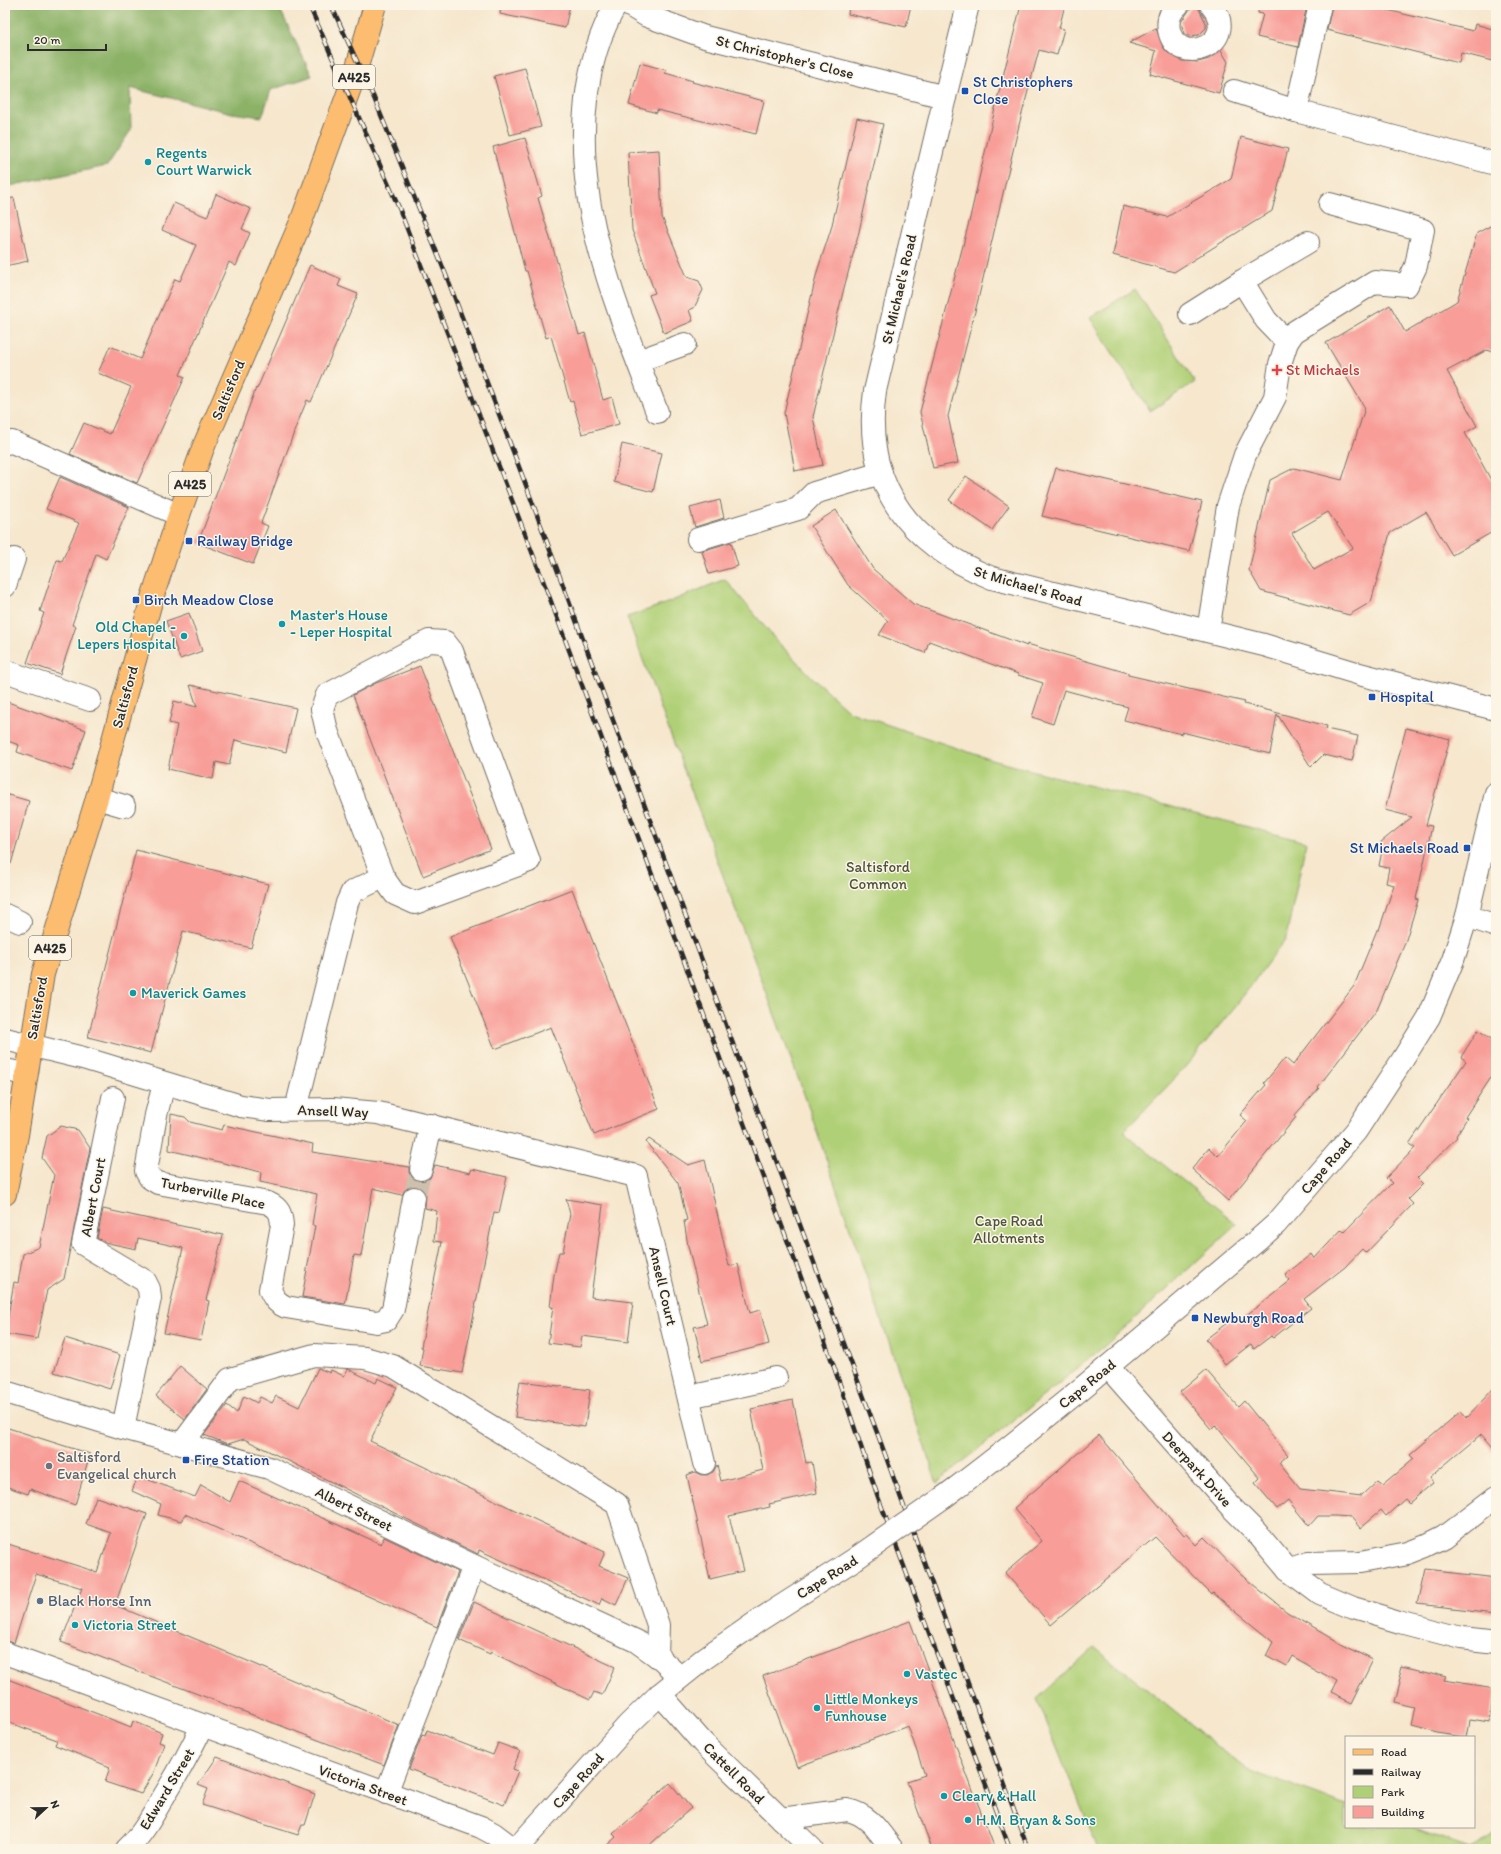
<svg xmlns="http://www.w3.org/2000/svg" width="1501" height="1854" font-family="Itim,sans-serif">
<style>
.green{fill:#b0d077;stroke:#6e7e51}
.forest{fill:#8cb268;stroke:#5c6e4a}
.building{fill:#f89d98;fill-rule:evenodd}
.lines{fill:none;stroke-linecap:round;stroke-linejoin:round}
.minor-tunnel{stroke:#cdc1ad;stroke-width:22;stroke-dasharray:22 11;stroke-linecap:butt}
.minor-casing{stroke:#726d64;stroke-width:24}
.major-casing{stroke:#726d64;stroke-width:24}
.minor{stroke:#fff;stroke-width:22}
.major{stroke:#fcbd6f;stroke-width:22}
.rail-casing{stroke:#2b2b2b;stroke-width:4.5}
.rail{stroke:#fcf5e5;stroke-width:3;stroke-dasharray:9;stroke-linecap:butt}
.minor-bridge-casing{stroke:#726d64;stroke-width:24;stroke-linecap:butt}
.minor-bridge{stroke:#fff;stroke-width:22}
.transit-dot{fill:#1a4fb4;stroke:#fcf5e5;stroke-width:1.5}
.culture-dot{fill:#0f9aa8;stroke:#fcf5e5;stroke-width:1.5}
.health-dot{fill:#e0444e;stroke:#fcf5e5;stroke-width:1.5}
.worship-dot{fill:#6b7280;stroke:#fcf5e5;stroke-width:1.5}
.service-dot{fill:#5c6f8a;stroke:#fcf5e5;stroke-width:1.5}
.labels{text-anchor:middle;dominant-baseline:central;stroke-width:3;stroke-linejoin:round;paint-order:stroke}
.shield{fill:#fcf5e5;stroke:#6a6863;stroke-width:1}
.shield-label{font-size:14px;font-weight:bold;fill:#2b2b2b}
.street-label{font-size:15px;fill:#2b2b2b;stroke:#fcf5e5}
.transit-label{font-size:15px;fill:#164399;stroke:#fcf5e5;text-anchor:start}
.culture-label{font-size:15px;fill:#0d838f;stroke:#fcf5e5;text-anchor:start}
.health-label{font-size:15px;fill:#be3a42;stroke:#fcf5e5;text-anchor:start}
.park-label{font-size:15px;fill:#4c543e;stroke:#fcf5e5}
.worship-label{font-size:15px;fill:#5b616d;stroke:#fcf5e5;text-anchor:start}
.service-label{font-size:15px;fill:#4e5e75;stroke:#fcf5e5;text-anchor:start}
</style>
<rect width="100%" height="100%" fill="#fcf5e5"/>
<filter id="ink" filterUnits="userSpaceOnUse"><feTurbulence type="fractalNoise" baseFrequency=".025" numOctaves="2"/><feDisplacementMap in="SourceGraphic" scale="8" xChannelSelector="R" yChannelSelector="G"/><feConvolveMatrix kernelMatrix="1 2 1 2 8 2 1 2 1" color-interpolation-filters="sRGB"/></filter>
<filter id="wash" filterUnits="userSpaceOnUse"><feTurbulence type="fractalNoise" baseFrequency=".012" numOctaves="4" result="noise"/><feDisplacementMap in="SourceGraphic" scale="16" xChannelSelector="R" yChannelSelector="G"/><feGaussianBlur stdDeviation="0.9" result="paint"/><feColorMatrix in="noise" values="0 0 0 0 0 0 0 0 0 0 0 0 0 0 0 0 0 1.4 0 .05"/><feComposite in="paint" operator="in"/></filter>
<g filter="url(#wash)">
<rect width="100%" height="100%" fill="#f6e7cd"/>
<!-- green -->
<g class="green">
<path d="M1135,289L1195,382L1150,411L1090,318Z"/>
<path d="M725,579L775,639L813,678L850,712L992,760L1306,842L1286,938L1238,1003L1181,1072L1123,1132L1237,1224L1107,1344L937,1483L804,1094L627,617L662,605Z"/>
<path d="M1094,1647L1247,1770L1346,1805V1827H1409L1470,1848L1496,1833V1849H1098L1037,1699Z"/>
</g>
<!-- forest -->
<path class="forest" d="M5,5H278L312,76L271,90L262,117L232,113L130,88L131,130L107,166L5,187Z"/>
<g id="blocks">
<!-- building -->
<g class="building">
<path d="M501,5H570L565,28L500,14Z"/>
<path d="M849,5H911L906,27L848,14Z"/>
<path d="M1021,5H1065L1059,28L1064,29L1057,55L1039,50L1020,121L978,300L948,416L958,463L933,468L920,412L969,222L997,100Z"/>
<path d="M1197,5L1206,23V28L1199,35L1188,36L1184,34L1181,22L1190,9Z"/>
<path d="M1259,5H1307L1298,47L1257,37L1263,14L1258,13Z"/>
<path d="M1332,5H1367L1473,31L1475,24L1496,30V62L1461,53L1459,63L1327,30Z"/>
<path d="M1156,28L1163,47L1167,52L1182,61L1198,62L1209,59L1221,50L1228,62L1219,93L1150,74L1156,51L1129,43Z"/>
<path d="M640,63L666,70L665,73L693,81L692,82L764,101L756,134L657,110V113L629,105Z"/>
<path d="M525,68L541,127L510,135L494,76Z"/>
<path d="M857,118L883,124L858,236L844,288L813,417L823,465L795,471L784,413L817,272L831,229Z"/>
<path d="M1241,137L1288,149L1272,211L1174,272L1113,255L1123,206L1167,217L1231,179Z"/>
<path d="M525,138L542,196L538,198L579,335L585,333L603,400L612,397L619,424L582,434L573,401L570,402L551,336L546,338L527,271H525L493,147Z"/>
<path d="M659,150L662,217L687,277L699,281L703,290L694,308L689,310L693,321L664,333L649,295L655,293L632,230L628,152Z"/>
<path d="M216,194L251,209L242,229L250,233L236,266L229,262L180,375L185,377L137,483L70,454L84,423L110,434L131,387L98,373L110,346L140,359L175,279L180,281L196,245L162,230L174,203L207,217Z"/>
<path d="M14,198L28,261L5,266V199Z"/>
<path d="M1496,223V353L1487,350L1447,371L1477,426L1465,433L1496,489V530L1452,555L1426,512L1390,533L1371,602L1349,615L1261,591L1249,570L1270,480L1294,468L1342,480L1365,408L1326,343L1390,305L1405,332L1457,301L1477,233ZM1328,512L1353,548L1314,570L1292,533Z"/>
<path d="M310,265L341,279L338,286L358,294L311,402L307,400L297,424L261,523L268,526L253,564L198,543L256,388L257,389Z"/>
<path d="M622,444L662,453L653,492L614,482Z"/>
<path d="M1056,468L1202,502L1189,551L1042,516Z"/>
<path d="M966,476L1009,506L992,530L949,500Z"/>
<path d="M60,477L129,507L106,559L96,554L72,625L76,626L60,674L27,663L44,613L40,611L57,560L62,561L79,523L46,509Z"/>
<path d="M720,500L724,518L695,527L690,508Z"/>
<path d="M836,510L873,569L913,604L1027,646V644L1128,673V675L1245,702L1244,704L1327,726L1326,729L1358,736L1352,761L1323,755L1311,767L1277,714L1270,754L1182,732V734L1124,720L1128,707L1064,690L1053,724L1032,717L1043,683L1018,675V674L929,641L925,653L879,635L888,621L848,585L811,526Z"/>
<path d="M731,542L738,566L709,574L702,551Z"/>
<path d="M189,613L202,651L180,659L166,621Z"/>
<path d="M420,666L491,849L423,876L353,695L376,683Z"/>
<path d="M190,685L296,708L286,752L235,740L229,765L216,762L213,779L168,769L177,725L169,723L174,701L197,707Z"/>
<path d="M5,701L86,730L72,771L17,752L19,745L5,740Z"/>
<path d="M1406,728L1450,739L1426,825L1432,826L1416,899L1418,900L1405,943L1377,1010L1318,1087L1319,1088L1294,1116L1296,1117L1228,1201L1192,1169L1209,1148L1218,1156L1247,1121L1240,1115L1266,1085L1264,1083L1285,1058L1293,1065L1354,986L1377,930H1379L1394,885L1386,883L1389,868L1379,866L1382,851L1381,842L1412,817L1385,810Z"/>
<path d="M5,794L29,801L11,864H5Z"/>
<path d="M136,850L268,884L251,948L183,931L151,1053L88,1037Z"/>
<path d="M572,889L659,1109L594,1135L551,1027L495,1049L450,937Z"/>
<path d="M1478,1030L1496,1042V1070L1465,1117L1467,1118L1456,1136L1457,1137L1417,1178L1423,1184L1408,1199L1413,1204L1366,1253L1362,1249L1345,1267L1304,1299L1311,1308L1273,1338L1271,1336L1254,1349L1251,1344L1225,1364L1206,1339L1232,1319L1235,1324L1290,1281L1285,1275L1311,1254L1314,1259L1342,1229L1344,1232L1392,1183L1386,1178L1415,1148L1409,1144L1466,1061L1461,1057Z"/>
<path d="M171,1114L185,1117L190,1122L222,1130L224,1125L313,1144L312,1152L409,1167V1173L412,1178L419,1181H424L430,1178L435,1165L470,1173L472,1169L507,1177L499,1213L494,1212L462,1373L420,1366L423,1348L421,1347L442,1242L434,1241L437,1211L425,1208L426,1194L422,1189L417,1186H410L405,1190L402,1195L373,1188L361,1256L354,1255L345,1304L302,1297L315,1226L312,1225L317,1194L260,1182L261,1172L169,1150Z"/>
<path d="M61,1126L78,1130L90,1148L64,1279L47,1290L37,1339L5,1334L14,1282L18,1283L23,1254L39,1247L54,1175L42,1158L47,1136Z"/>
<path d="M649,1139L688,1165L705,1160L729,1266L738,1264L750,1313L760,1310L769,1344L702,1361L694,1327L707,1324L688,1246L684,1221L687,1220L678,1183L646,1142Z"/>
<path d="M566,1199L603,1205L591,1297L633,1302L628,1342L582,1336L580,1347L548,1343L553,1307H550L554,1275L559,1252H563L570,1214Z"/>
<path d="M103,1209L223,1235L206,1300L209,1301L201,1340L164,1333L183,1248L138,1238L136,1249L104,1242L97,1238Z"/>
<path d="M65,1338L120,1355L110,1389L54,1372Z"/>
<path d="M180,1366L207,1389L185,1419L156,1396Z"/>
<path d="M318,1368L330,1373L331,1370L344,1376L348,1369L376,1383L378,1378L397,1387L370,1441L540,1522L605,1552L599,1566L628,1578L616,1605L602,1598L599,1605L479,1550L478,1554L244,1439L228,1444L204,1435L227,1405L237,1413L244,1396L257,1403L260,1397L272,1403L276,1396L299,1407Z"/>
<path d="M1206,1370L1238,1407L1244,1401L1288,1455L1279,1463L1300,1489L1362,1496L1378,1481L1383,1485L1414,1459L1410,1455L1461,1411L1466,1418L1496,1386V1454L1480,1435L1429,1478L1433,1483L1409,1503L1405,1499L1386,1516L1381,1510L1360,1528L1351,1517L1335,1516H1318L1309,1526L1288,1500L1277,1509L1255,1483L1260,1478L1239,1453L1215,1425L1211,1429L1180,1392Z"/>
<path d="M520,1381L590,1390L585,1427L515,1417Z"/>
<path d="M793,1400L806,1463L812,1462L817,1493L769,1504L770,1507L729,1516L743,1571L710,1579L687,1475L695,1472L701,1475H707L713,1472L717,1465L721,1481L763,1470L751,1409Z"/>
<path d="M5,1427L90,1454L75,1505L30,1489L28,1494L5,1486Z"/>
<path d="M1099,1435L1184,1535L1186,1534L1196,1545L1204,1537L1240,1574L1287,1612L1342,1644L1373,1659L1351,1703L1330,1693L1336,1681L1292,1656L1286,1667L1266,1656L1273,1642L1213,1593L1212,1595L1155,1537L1051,1625L1005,1573L1042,1541L1014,1508Z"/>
<path d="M138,1476L195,1497L201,1485L230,1502L239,1481L381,1544L384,1537L458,1572L437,1627L185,1514L181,1521L158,1515L161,1504L132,1491Z"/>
<path d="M96,1497L147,1514L115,1605L399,1725L384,1765L61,1642L82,1588L36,1574L14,1643L5,1641V1543L97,1572L111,1533L86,1524Z"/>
<path d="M1426,1570L1496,1578V1613L1418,1604Z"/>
<path d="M474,1602L615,1667L602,1695L594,1692L590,1700L491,1652L490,1654L459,1640Z"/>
<path d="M910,1621L956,1746L995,1849H932L907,1781L925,1775L908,1726L797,1767L763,1676Z"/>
<path d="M1403,1666L1446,1677L1444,1681L1495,1689L1491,1722L1469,1719L1466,1736L1438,1732L1411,1725L1415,1707L1394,1702Z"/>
<path d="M5,1678L131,1727L133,1721L162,1733L159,1742L164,1744L154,1772L141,1794L105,1782L110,1767L55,1745L57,1740L5,1721Z"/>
<path d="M427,1730L493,1755L498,1743L520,1751L513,1769L518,1771L504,1805L409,1769L422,1735L425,1736Z"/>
<path d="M217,1757L315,1794L305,1825H302L298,1835L202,1805L208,1789L198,1785Z"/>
<path d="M670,1783L691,1808L645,1849H603L616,1837L613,1834Z"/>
</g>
</g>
</g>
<g filter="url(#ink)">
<use href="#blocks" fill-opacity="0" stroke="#726d64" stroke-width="1"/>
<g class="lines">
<!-- minor-tunnel -->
<path class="minor-tunnel" d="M414,1198L421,1169"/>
<defs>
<g id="minor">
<path d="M616,5C599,34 590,66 586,100C573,210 619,312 657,412"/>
<path d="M629,5L647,16L705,37L945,97"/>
<path d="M968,5L945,97L875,391C862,484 908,544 992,578L1264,645L1363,675L1496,709"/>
<path d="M1178,5C1170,12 1167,20 1169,30C1177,70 1243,43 1211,5"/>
<path d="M1234,91L1296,111L1496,164"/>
<path d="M1296,111L1320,5"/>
<path d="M1190,314L1242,281"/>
<path d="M1287,342L1266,320L1242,281L1308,242"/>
<path d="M638,361L685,344"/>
<path d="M5,443L12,442L179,515"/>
<path d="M698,539L798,509L814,493L881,473"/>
<path d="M5,586L14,559"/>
<path d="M1208,631L1228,506L1245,455L1275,397L1280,364L1287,342L1294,332L1375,282L1407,285L1416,266L1423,230L1330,204"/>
<path d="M429,641L445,642L452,651L529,861L415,903L395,894L383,877L327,731L322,709L327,695Z"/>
<path d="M5,671L90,700"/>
<path d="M97,798L124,806"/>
<path d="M5,915L20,922"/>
<path d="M1467,916L1496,926"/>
<path d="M5,1039L83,1058L241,1106L270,1110L333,1109L378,1113L636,1176L704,1463"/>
<path d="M5,1070L26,1074"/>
<path d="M164,1084L156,1115L146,1171L150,1178L158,1183L268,1203C279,1208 281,1213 282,1225L270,1290C274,1299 277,1303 286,1307L376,1322L386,1320L393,1309L414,1198"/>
<path d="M113,1098L83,1244L145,1281L149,1289L150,1298L123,1428"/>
<path d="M296,1109L347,903L352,892L383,877"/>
<path d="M421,1169L431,1125"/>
<path d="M1108,1367L1231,1507L1256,1532L1288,1570L1320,1594L1353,1608L1400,1622L1461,1638L1496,1642"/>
<path d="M5,1392L123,1428L269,1468L474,1566L636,1641L657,1656L680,1677"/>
<path d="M689,1397L776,1378"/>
<path d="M182,1444L230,1379L314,1355L365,1358L393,1366L617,1504L658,1625L657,1656"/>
<path d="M944,1497C1053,1416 1155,1326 1259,1239L1276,1224L1356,1131L1403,1059L1429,1017L1453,960L1467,916L1496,793"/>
<path d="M1288,1570L1308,1563L1360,1562L1408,1553L1426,1546L1444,1537L1496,1497"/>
<path d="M5,1653L481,1827L494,1834L514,1849"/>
<path d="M660,1694L703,1743L812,1849"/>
<path d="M386,1793L474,1566"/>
<path d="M781,1819L847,1810C869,1814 879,1832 892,1849"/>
<path d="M127,1849C143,1834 153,1815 164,1796C178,1773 191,1750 202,1726"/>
<path d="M516,1849L629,1724L660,1694L705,1658L758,1621L855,1559"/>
</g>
<path id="major" d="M5,1194L17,1135L43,974L97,798L152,598L179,515L203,448L301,222L354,77L375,5"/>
</defs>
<!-- minor casing -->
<use href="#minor" class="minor-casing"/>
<!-- major casing -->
<use href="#major" class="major-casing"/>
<!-- minor -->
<use href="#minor" class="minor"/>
<!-- major -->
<use href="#major" class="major"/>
<defs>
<g id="rail">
<path d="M309,5L399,208L549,596L833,1364L878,1497L1010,1849"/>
<path d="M331,5L374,98L446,275L527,488L882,1446L1028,1849"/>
</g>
</defs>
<!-- rail casing -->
<use href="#rail" class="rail-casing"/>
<!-- rail -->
<use href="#rail" class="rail"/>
<defs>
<path id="minor-bridge" d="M855,1559L944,1497"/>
</defs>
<!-- minor-bridge casing -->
<use href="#minor-bridge" class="minor-bridge-casing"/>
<!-- minor-bridge -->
<use href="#minor-bridge" class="minor-bridge"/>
</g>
</g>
<!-- markers -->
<g class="transit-dot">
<rect x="961" y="87" width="8" height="8" rx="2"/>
<rect x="185" y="537" width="8" height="8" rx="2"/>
<rect x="132" y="596" width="8" height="8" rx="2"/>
<rect x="1368" y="693" width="8" height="8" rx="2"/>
<rect x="1463" y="844" width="8" height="8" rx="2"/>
<rect x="1191" y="1314" width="8" height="8" rx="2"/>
<rect x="182" y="1456" width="8" height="8" rx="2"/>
</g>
<g class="culture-dot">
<circle cx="148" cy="162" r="4"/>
<circle cx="282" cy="624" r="4"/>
<circle cx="184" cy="636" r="4"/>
<circle cx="133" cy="993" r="4"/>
<circle cx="75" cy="1625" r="4"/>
<circle cx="907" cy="1674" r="4"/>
<circle cx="817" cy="1708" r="4"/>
<circle cx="944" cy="1796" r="4"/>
<circle cx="968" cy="1820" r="4"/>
</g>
<path class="health-dot" d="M1275 364h4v4h4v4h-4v4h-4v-4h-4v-4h4z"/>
<circle class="worship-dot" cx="49" cy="1466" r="4"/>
<circle class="service-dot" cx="40" cy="1601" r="4"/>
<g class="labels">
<!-- shield labels -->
<g class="shield">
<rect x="333" y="65" width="42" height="24" rx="3"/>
<rect x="169" y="472" width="42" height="24" rx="3"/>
<rect x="29" y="936" width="42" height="24" rx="3"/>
</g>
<g class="shield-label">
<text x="354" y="77">A425</text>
<text x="190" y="484">A425</text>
<text x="50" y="948">A425</text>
</g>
<!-- street labels -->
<g class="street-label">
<text transform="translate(785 57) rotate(14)">St Christopher's Close</text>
<text transform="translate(899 289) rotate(-77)">St Michael's Road</text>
<text transform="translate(228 390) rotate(-67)">Saltisford</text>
<text transform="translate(1028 586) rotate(16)">St Michael's Road</text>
<text transform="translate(125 697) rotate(-75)">Saltisford</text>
<text transform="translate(37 1008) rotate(-80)">Saltisford</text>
<text transform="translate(333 1111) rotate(2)">Ansell Way</text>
<text transform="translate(1326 1166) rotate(-49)">Cape Road</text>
<text transform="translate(213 1193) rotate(12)">Turberville Place</text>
<text transform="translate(93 1197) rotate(-79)">Albert Court</text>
<text transform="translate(663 1286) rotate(77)">Ansell Court</text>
<text transform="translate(1087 1384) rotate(-39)">Cape Road</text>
<text transform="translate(1197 1469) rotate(48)">Deerpark Drive</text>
<text transform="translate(354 1509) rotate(26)">Albert Street</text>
<text transform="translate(827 1577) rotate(-32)">Cape Road</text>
<text transform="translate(734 1773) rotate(45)">Cattell Road</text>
<text transform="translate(578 1781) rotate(-48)">Cape Road</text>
<text transform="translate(363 1785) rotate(20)">Victoria Street</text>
<text transform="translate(167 1789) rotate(-59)">Edward Street</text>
</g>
<!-- transit labels -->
<g class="transit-label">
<text x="973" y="82">St Christophers<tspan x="973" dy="17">Close</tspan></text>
<text x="197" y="541">Railway Bridge</text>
<text x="144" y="600">Birch Meadow Close</text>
<text x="1380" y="697">Hospital</text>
<text x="1459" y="848" text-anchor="end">St Michaels Road</text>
<text x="1203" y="1318">Newburgh Road</text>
<text x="194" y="1460">Fire Station</text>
</g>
<!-- culture labels -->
<g class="culture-label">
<text x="156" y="153">Regents<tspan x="156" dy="17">Court Warwick</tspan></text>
<text x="290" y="615">Master's House<tspan x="290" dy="17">- Leper Hospital</tspan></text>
<text x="176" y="627" text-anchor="end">Old Chapel -<tspan x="176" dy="17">Lepers Hospital</tspan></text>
<text x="141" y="993">Maverick Games</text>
<text x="83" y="1625">Victoria Street</text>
<text x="915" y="1674">Vastec</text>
<text x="825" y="1699">Little Monkeys<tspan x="825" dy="17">Funhouse</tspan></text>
<text x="952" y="1796">Cleary &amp; Hall</text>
<text x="976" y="1820">H.M. Bryan &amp; Sons</text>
</g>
<!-- health labels -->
<g class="health-label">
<text x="1286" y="370">St Michaels</text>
</g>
<!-- park labels -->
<g class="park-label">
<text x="878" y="867">Saltisford<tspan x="878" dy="17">Common</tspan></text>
<text x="1009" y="1221">Cape Road<tspan x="1009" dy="17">Allotments</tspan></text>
</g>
<!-- worship labels -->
<g class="worship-label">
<text x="57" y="1457">Saltisford<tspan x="57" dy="17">Evangelical church</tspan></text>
</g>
<!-- service labels -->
<g class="service-label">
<text x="48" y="1601">Black Horse Inn</text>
</g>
</g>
<!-- margin -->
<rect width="1501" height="1854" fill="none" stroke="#fcf5e5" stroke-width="20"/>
<!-- legend -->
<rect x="1345" y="1736" width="130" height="92" fill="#fcf5e5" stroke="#a8a49b"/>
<rect x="1353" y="1749" width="20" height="6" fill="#fcbd6f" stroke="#a8a49b"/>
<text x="1381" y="1756" font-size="12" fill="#2b2b2b">Road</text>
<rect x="1353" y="1769" width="20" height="6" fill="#2b2b2b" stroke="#a8a49b"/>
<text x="1381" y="1776" font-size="12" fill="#2b2b2b">Railway</text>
<rect x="1353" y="1786" width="20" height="12" fill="#b0d077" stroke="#a8a49b"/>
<text x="1381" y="1796" font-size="12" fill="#2b2b2b">Park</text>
<rect x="1353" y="1806" width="20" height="12" fill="#f89d98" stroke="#a8a49b"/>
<text x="1381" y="1816" font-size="12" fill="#2b2b2b">Building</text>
<!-- north arrow -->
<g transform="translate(46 1808) rotate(68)" stroke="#fcf5e5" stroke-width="3" paint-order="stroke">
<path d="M0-3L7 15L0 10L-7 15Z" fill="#2b2b2b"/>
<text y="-6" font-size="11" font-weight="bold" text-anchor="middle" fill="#2b2b2b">N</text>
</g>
<!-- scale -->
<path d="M28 44v6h78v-6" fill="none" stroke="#2b2b2b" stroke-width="2"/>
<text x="34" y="44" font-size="12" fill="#2b2b2b" stroke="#fcf5e5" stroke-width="3" paint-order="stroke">20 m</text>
</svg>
